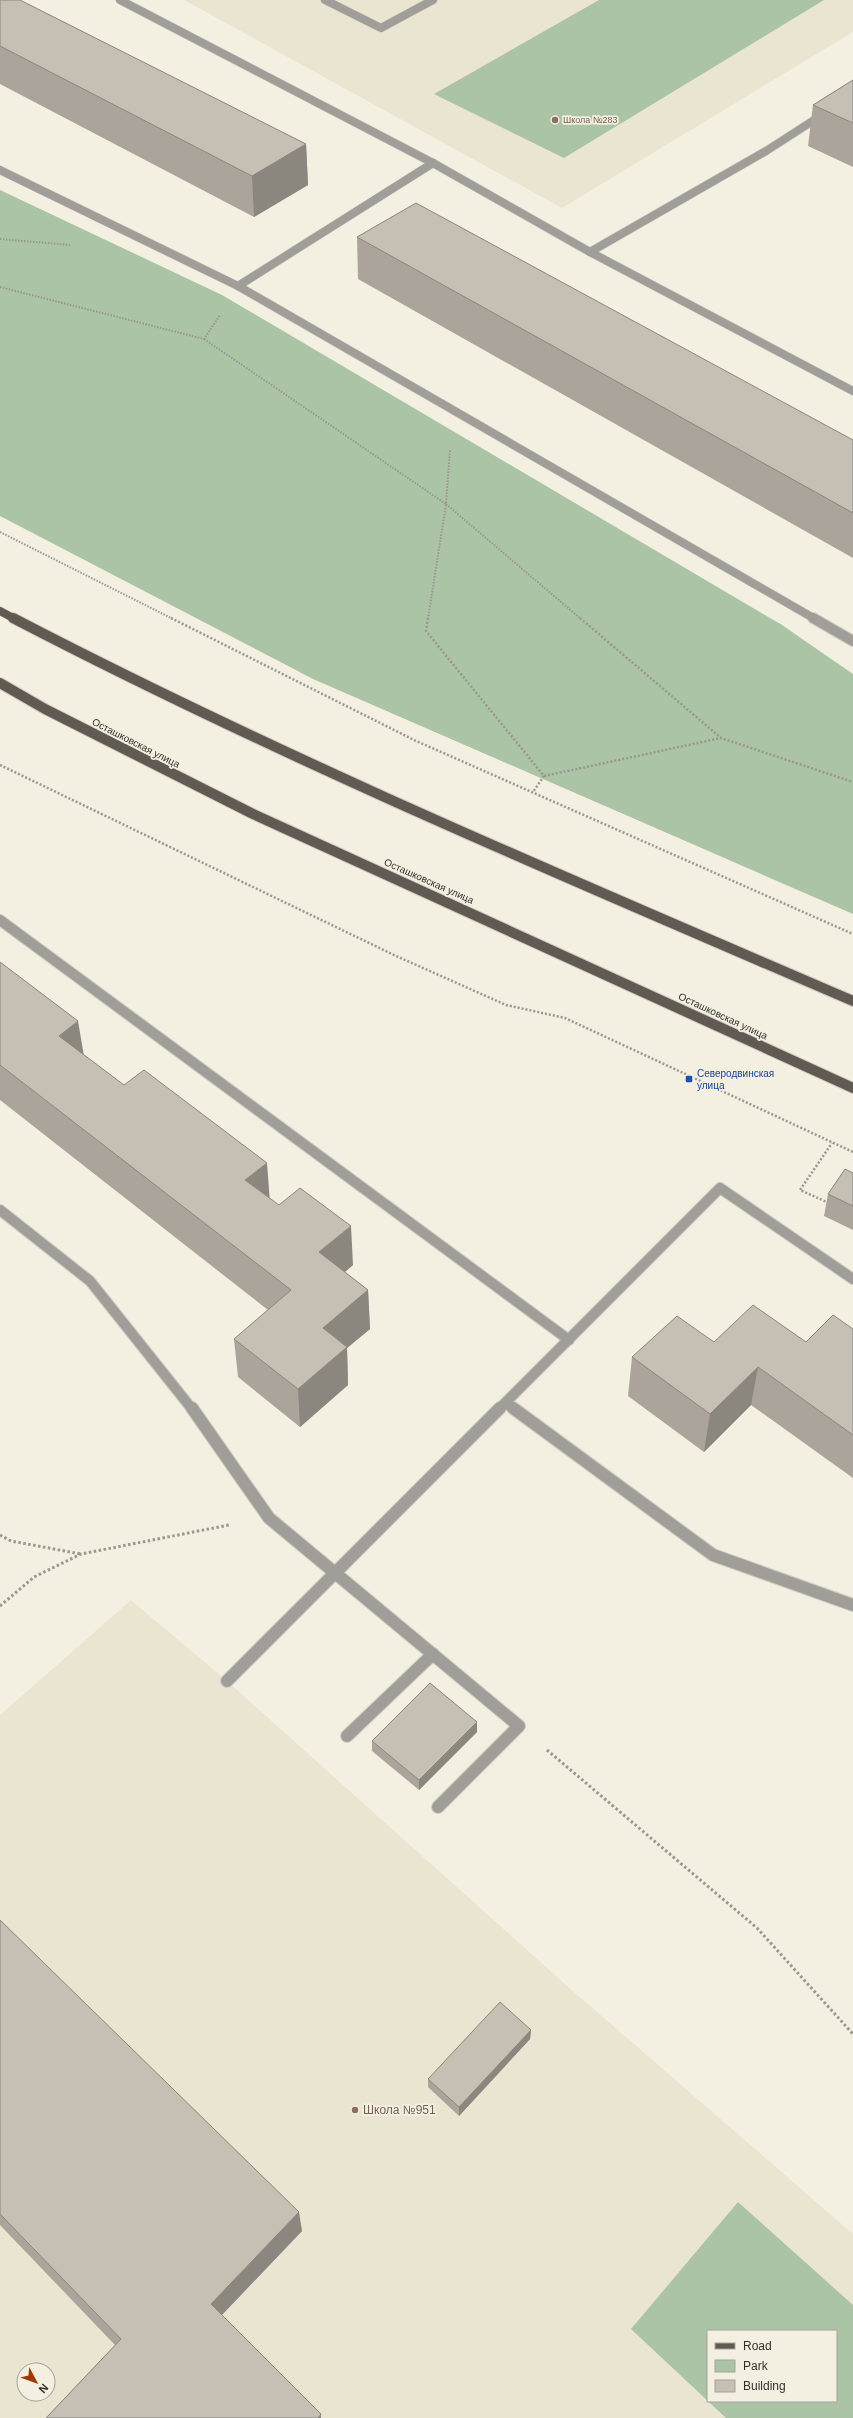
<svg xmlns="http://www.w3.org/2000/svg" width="853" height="2418" font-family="Arial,sans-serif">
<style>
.built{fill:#eae5d1;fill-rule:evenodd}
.green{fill:#abc4a6;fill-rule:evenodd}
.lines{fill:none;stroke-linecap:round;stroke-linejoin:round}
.minor-far2-casing{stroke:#d0cdc1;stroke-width:9}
.minor-far1-casing{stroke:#d0cdc1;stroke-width:12}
.minor-casing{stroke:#d0cdc1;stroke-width:14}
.major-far1-casing{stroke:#d0cdc1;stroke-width:9}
.major-casing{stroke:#d0cdc1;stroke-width:12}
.path-far2{stroke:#9a978e;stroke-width:2;stroke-dasharray:1.5 1.5;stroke-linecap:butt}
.path-far1{stroke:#9a978e;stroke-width:2.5;stroke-dasharray:2 2;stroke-linecap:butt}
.path{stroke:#9a978e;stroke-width:3;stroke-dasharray:2.5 2.5;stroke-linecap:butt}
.minor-far2{stroke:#a19d98;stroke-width:8}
.minor-far1{stroke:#a19d98;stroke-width:10}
.minor{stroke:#a19d98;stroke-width:12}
.major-far1{stroke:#605a52;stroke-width:8}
.major{stroke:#605a52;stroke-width:10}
.wall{fill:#aaa49b}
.shaded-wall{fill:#8b867e}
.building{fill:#c6bfb4;stroke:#8b867e}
.education-dot{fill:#8d6e63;stroke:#f3f0e2;stroke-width:1.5}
.transit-dot{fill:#1a4fb4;stroke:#f3f0e2;stroke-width:1.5}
.labels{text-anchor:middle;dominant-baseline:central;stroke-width:3.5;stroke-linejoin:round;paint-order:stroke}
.far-education-label{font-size:9px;fill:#785e54;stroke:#f3f0e2;text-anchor:start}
.street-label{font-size:10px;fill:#32302b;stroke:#f3f0e2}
.transit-label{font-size:10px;fill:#164399;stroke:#f3f0e2;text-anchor:start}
.near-education-label{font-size:12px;fill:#785e54;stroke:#f3f0e2;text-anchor:start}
</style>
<rect width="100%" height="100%" fill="#f3f0e2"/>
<!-- built -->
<g class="built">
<path d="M184,0H853V32L562,208Z"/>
<path d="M131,1600L227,1681L566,1985L853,2234V2418H0V1715ZM708,2331H836V2401H708ZM24,2370H48V2394H24Z"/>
</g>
<!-- green -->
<g class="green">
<path d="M599,0H824L564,158L434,94Z"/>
<path d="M0,190L222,295L782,625L853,674V914L313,679L0,516Z"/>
<path d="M738,2202L853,2305V2418H726L631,2329ZM708,2331H836V2401H708Z"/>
</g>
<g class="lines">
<defs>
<g id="minor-far2">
<path d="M120,0L433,163L590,252L853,391"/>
<path d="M325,0L381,28L433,0"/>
<path d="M0,170L238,286L815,619"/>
<path d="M590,252L766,151L822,115"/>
<path d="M238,286L433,163"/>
</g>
<g id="minor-far1">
<path d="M813,618L853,641"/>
<path d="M0,920L569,1340"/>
<path d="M0,1210L90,1281L192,1409"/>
<path d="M506,1403L514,1409"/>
<path d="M499,1409L720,1188L853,1279"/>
</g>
<g id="minor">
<path d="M192,1408L269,1518L519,1726L438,1807"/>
<path d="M513,1408L713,1555L853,1605"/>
<path d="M227,1681L500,1408"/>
<path d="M347,1736L433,1654"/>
</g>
<path id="major-far1" d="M0,611L15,619"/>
<g id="major">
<path d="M13,618C286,760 570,879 853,1001"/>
<path d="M0,683L45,709L253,814L853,1088"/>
</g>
</defs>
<!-- minor-far2 casing -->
<use href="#minor-far2" class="minor-far2-casing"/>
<!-- minor-far1 casing -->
<use href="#minor-far1" class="minor-far1-casing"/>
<!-- minor casing -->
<use href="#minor" class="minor-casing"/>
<!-- major-far1 casing -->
<use href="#major-far1" class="major-far1-casing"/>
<!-- major casing -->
<use href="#major" class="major-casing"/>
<!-- path-far2 -->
<g class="path-far2">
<path d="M0,239L71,245"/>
<path d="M0,287L204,339L220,315"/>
<path d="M204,339L446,504L450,450"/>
<path d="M446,504L581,619"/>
<path d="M0,532L173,619"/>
<path d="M428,619L446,504"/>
</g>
<!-- path-far1 -->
<g class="path-far1">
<path d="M171,618L414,740L853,934"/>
<path d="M428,618L426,631L544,776L533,792"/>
<path d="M580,618L721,738"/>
<path d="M0,765L394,955L506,1005L565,1018L853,1152"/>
<path d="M544,776L721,738L853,782"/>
<path d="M829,1203L800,1190L832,1143"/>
</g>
<!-- path -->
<g class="path">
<path d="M0,1535L11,1541L81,1554"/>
<path d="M0,1606L34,1577L81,1554L229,1525"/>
<path d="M547,1750L757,1928L853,2034"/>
</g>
<!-- minor-far2 -->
<use href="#minor-far2" class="minor-far2"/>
<!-- minor-far1 -->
<use href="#minor-far1" class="minor-far1"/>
<!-- minor -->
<use href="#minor" class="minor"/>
<!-- major-far1 -->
<use href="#major-far1" class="major-far1"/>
<!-- major -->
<use href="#major" class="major"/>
</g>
<!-- wall -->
<g class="wall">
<path d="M0,0L306,144L308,185L254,217L0,84Z"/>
<path d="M853,80V167L808,146L813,105Z"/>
<path d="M357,237L853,440V558L358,279Z"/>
<path d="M0,962L84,1055L269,1198L353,1265L345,1272L368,1290L370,1329L347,1348L348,1385L300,1427L238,1377L234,1339L268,1310L0,1100Z"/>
<path d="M853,1173V1230L824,1216L828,1194Z"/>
<path d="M853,1329V1478L751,1405L704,1452L628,1396L632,1357L714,1342H806Z"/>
<path d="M477,1732L419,1790L372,1751V1741Z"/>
<path d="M0,1920L302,2231L222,2315L321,2414V2418H46L115,2345L0,2225Z"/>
<path d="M531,2030L530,2039L459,2116L428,2087V2079Z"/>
</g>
<!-- shaded-wall -->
<g class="shaded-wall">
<path d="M306,144L308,185L254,217L252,176Z"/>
<path d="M78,1021L85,1062L59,1036Z"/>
<path d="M267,1163L270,1203L245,1180Z"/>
<path d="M351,1226L353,1265L321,1292L319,1252Z"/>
<path d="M368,1290L370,1329L347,1348L348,1385L300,1427L298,1389L323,1328Z"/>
<path d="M758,1367L751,1405L704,1452L710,1414Z"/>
<path d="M477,1722V1732L419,1790V1780Z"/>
<path d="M531,2030L530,2039L459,2116V2107Z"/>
<path d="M299,2212L302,2231L215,2322L211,2304Z"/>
<path d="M321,2414V2418H318Z"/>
</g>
<!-- building -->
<g class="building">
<path d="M0,0H20L306,144L252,176L0,46Z"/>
<path d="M853,80V123L813,105Z"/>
<path d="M416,203L853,440V513L357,237Z"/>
<path d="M0,962L78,1021L59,1036L124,1085L144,1070L267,1163L245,1180L279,1205L300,1188L351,1226L319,1252L368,1290L323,1328L347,1347L298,1389L234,1339L291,1290L0,1065Z"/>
<path d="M845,1169L853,1173V1206L828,1194Z"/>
<path d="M753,1305L806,1342L833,1315L853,1329V1435L758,1367L710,1414L632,1357L677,1316L714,1342Z"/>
<path d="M430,1683L477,1722L419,1780L372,1741Z"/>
<path d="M0,1920L299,2212L211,2304L321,2414L318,2418H46L121,2339L0,2214Z"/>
<path d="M500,2002L531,2030L459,2107L428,2079Z"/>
</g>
<!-- markers -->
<g class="education-dot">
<circle cx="555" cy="120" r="4"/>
<circle cx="355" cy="2110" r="4"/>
</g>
<rect class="transit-dot" x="685" y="1075" width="8" height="8" rx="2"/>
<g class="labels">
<!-- far-education labels -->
<g class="far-education-label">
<text x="563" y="120">Школа №283</text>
</g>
<!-- street labels -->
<g class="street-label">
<text transform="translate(136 743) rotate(27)">Осташковская улица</text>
<text transform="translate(429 881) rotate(24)">Осташковская улица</text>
<text transform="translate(723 1016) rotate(25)">Осташковская улица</text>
</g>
<!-- transit labels -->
<g class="transit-label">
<text x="697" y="1073">Северодвинская<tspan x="697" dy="12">улица</tspan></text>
</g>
<!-- near-education labels -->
<g class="near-education-label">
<text x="363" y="2110">Школа №951</text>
</g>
</g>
<!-- legend -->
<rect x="707" y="2330" width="130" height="72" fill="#f3f0e2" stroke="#a6a399"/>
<rect x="715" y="2343" width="20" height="6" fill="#605a52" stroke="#a6a399"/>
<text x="743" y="2350" font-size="12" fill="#32302b">Road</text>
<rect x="715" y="2360" width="20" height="12" fill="#abc4a6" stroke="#a6a399"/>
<text x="743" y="2370" font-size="12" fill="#32302b">Park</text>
<rect x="715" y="2380" width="20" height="12" fill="#c6bfb4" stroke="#a6a399"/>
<text x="743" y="2390" font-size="12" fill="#32302b">Building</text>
<!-- north arrow -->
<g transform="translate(36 2382) rotate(131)"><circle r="19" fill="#f3f0e2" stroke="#a6a399"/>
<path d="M0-3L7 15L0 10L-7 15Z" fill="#9e3b02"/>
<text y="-6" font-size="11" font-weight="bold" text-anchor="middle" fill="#32302b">N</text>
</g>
</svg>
